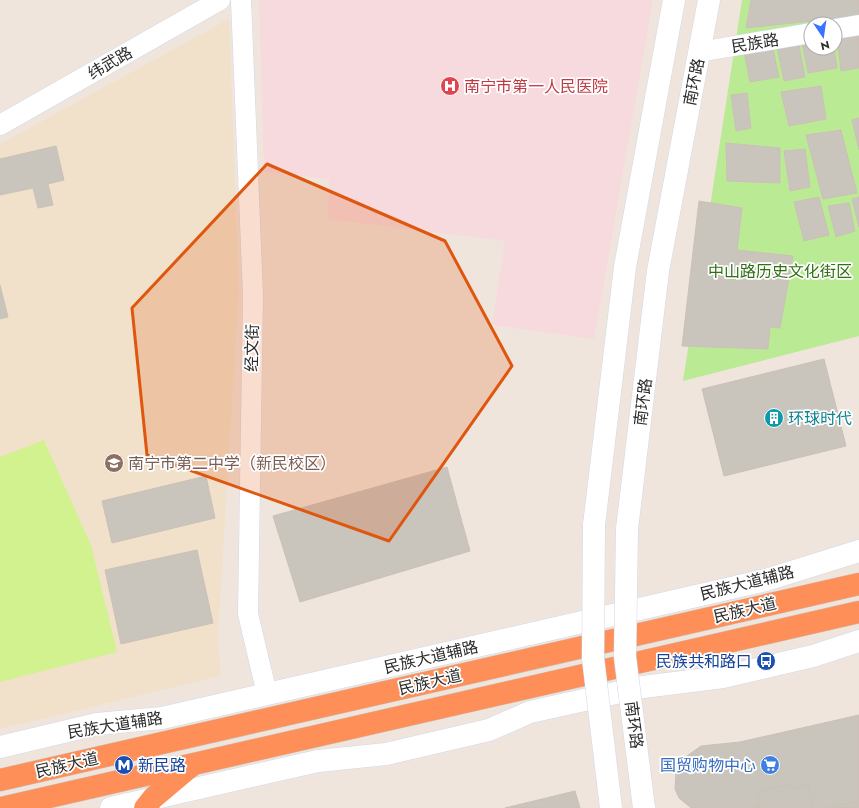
<svg xmlns="http://www.w3.org/2000/svg" width="859" height="808" font-family="Jost,'Noto Sans SC',sans-serif">
<style>
.education{fill:#f1e1cb}
.medical{fill:#f6dade}
.green{fill:#bbea95;fill-rule:evenodd}
.pitch{fill:#d2f290}
.building{fill:#c9c4bc;stroke:#cbc1b6}
.lines{fill:none;stroke-linecap:round;stroke-linejoin:round}
.street-casing{stroke:#d2d8e6;stroke-width:21}
.secondary-casing{stroke:#d2d8e6;stroke-width:23}
.highway-casing{stroke:#c8c8c8;stroke-width:23}
.street{stroke:#fff;stroke-width:20}
.secondary{stroke:#fff;stroke-width:22}
.highway{stroke:#ff8f58;stroke-width:22}
.secondary-bridge-casing{stroke:#d2d8e6;stroke-width:23;stroke-linecap:butt}
.secondary-bridge{stroke:#fff;stroke-width:22}
.marked{fill:#df570e;fill-opacity:0.2;stroke:#df570e;stroke-width:3;stroke-linejoin:round}
.labels{text-anchor:middle;dominant-baseline:central;stroke-width:3.5;stroke-linejoin:round;paint-order:stroke}
.street-label{font-size:16px;fill:#2c2c2c;stroke:#fff}
.health-label{font-size:16px;fill:#be3a42;stroke:#fff;text-anchor:start}
.park-label{font-size:16px;fill:#317114;stroke:#fff}
.culture-label{font-size:16px;fill:#0d838f;stroke:#fff;text-anchor:start}
.education-label{font-size:16px;fill:#785e54;stroke:#fff;text-anchor:start}
.transit-label{font-size:16px;fill:#164399;stroke:#fff;text-anchor:end}
.shop-label{font-size:16px;fill:#366cbe;stroke:#fff;text-anchor:end}
</style>
<rect width="100%" height="100%" fill="#efe5dd"/>
<!-- education -->
<path class="education" d="M229,19L239,290L218,635L221,676L0,729V144Z"/>
<!-- medical -->
<path class="medical" d="M259,0H653L594,339L492,325L505,241L328,219L329,179L264,172Z"/>
<!-- green -->
<path class="green" d="M742,0H859V336L683,381ZM811,24H835V48H811Z"/>
<!-- pitch -->
<path class="pitch" d="M44,440L91,545L117,652L0,682V457Z"/>
<!-- building -->
<g class="building">
<path d="M751,0H859V16L746,28Z"/>
<path d="M859,34V68L841,71L837,36Z"/>
<path d="M811,37V48H834L837,68L808,73L801,38Z"/>
<path d="M798,40L805,77L784,81L776,43Z"/>
<path d="M772,44L779,77L750,82L743,47Z"/>
<path d="M821,86L826,119L789,126L781,92Z"/>
<path d="M747,93L751,128L736,131L731,95Z"/>
<path d="M859,118V150L852,120Z"/>
<path d="M841,130L857,193L823,199L806,135Z"/>
<path d="M726,143L780,148V183L727,181Z"/>
<path d="M56,146L64,180L48,184L53,205L38,208L33,188L0,195V159Z"/>
<path d="M805,149L810,187L790,191L784,151Z"/>
<path d="M819,197L829,235L804,241L794,202Z"/>
<path d="M859,197V227L852,199Z"/>
<path d="M699,201L742,208L737,250L793,256L780,328L770,327L768,349L682,346Z"/>
<path d="M849,203L855,231L836,237L828,206Z"/>
<path d="M0,285L8,317L0,319Z"/>
<path d="M824,359L846,446L724,476L702,389Z"/>
<path d="M447,467L470,551L300,602L273,516Z"/>
<path d="M206,476L215,518L112,543L102,501Z"/>
<path d="M197,550L213,623L121,644L105,570Z"/>
<path d="M859,715V808H691L679,798L675,789L676,773L684,758L701,746L740,742Z"/>
<path d="M790,784L791,789L808,785L814,808H752V807L760,805L757,792Z"/>
<path d="M575,791L580,808H505Z"/>
<path d="M858,801L859,808H829Z"/>
</g>
<g class="lines">
<defs>
<g id="street">
<path d="M241,0L253,296L248,614L267,694"/>
<path d="M835,29L859,25"/>
<path d="M699,52L811,33"/>
<path d="M0,125L220,0"/>
</g>
<g id="secondary">
<path d="M594,525L625,267L674,0"/>
<path d="M627,529L658,271L709,0"/>
<path d="M0,747L97,724L162,718L718,591L766,580L859,551"/>
<path d="M111,808L318,761L386,754L489,730L530,712L643,687L723,677L813,656L859,641"/>
</g>
<g id="highway">
<path d="M0,780L859,584"/>
<path d="M1,808L859,612"/>
<path d="M145,808L153,798L191,766"/>
</g>
</defs>
<!-- street casing -->
<use href="#street" class="street-casing"/>
<!-- secondary casing -->
<use href="#secondary" class="secondary-casing"/>
<!-- highway casing -->
<use href="#highway" class="highway-casing"/>
<!-- street -->
<use href="#street" class="street"/>
<!-- secondary -->
<use href="#secondary" class="secondary"/>
<!-- highway -->
<use href="#highway" class="highway"/>
<defs>
<g id="secondary-bridge">
<path d="M594,525L593,658L611,808"/>
<path d="M627,529L625,657L644,808"/>
</g>
</defs>
<!-- secondary-bridge casing -->
<use href="#secondary-bridge" class="secondary-bridge-casing"/>
<!-- secondary-bridge -->
<use href="#secondary-bridge" class="secondary-bridge"/>
</g>
<!-- marked area -->
<path class="marked" d="M267,164L445,241L512,366L389,541L147,455L132,308Z"/>
<!-- icons -->
<defs>
<symbol id="hospital-disc" viewBox="-11 -11 22 22"><circle r="9.5" fill="#e0444e" stroke="#fff"/><path d="M-5-5h3v3.5h4V-5h3V5h-3V1.5h-4V5h-3Z" fill="#fff"/></symbol>
<symbol id="building-disc" viewBox="-11 -11 22 22"><circle r="9.5" fill="#0f9aa8" stroke="#fff"/><path d="M-4-6H4V6H1V3H-1V6H-4ZM-2.5-4.3h1.7v1.8h-1.7ZM.8-4.3h1.7v1.8H.8ZM-2.5-1h1.7V.8h-1.7ZM.8-1h1.7V.8H.8Z" fill="#fff"/></symbol>
<symbol id="school-disc" viewBox="-11 -11 22 22"><circle r="9.5" fill="#8d6e63" stroke="#fff"/><path d="M0-5L7-2L0 1L-7-2ZM-4 1L0 2.5L4 1V4Q0 6-4 4Z" fill="#fff"/></symbol>
<symbol id="bus-disc" viewBox="-11 -11 22 22"><circle r="9.5" fill="#1a4fb4" stroke="#fff"/><path d="M-5-6H5V4H4V6H2V4H-2V6H-4V4H-5ZM-3.5-4V0h7V-4ZM-3.5 1.2v1.5H-2V1.2ZM2 1.2v1.5H3.5V1.2Z" fill="#fff"/></symbol>
<symbol id="metro-disc" viewBox="-11 -11 22 22"><circle r="9.5" fill="#1a4fb4" stroke="#fff"/><path d="M-5.5 5V-5H-3L0 0L3-5H5.5V5H3V-.5L0 4L-3-.5V5Z" fill="#fff"/></symbol>
<symbol id="supermarket-disc" viewBox="-11 -11 22 22"><circle r="9.5" fill="#3f7fe0" stroke="#fff"/><path d="M-6-5.5h2.5l.6 2H6L4.5 2H-2.5L-4.4-4H-6ZM-1.5 3.2a1.3 1.3 0 1 0 .1 0ZM3 3.2a1.3 1.3 0 1 0 .1 0Z" fill="#fff"/></symbol>
</defs>
<g fill-rule="evenodd">
<use href="#hospital-disc" x="439" y="75" width="22" height="22"/>
<use href="#building-disc" x="763" y="407" width="22" height="22"/>
<use href="#school-disc" x="103" y="452" width="22" height="22"/>
<use href="#bus-disc" x="755" y="650" width="22" height="22"/>
<use href="#metro-disc" x="113" y="754" width="22" height="22"/>
<use href="#supermarket-disc" x="759" y="754" width="22" height="22"/>
</g>
<g class="labels">
<!-- street labels -->
<g class="street-label">
<text transform="translate(755 43) rotate(-9)">民族路</text>
<text transform="translate(110 63) rotate(-30)">纬武路</text>
<text transform="translate(694 82) rotate(-79)">南环路</text>
<text transform="translate(252 348) rotate(-89)">经文街</text>
<text transform="translate(643 402) rotate(-83)">南环路</text>
<text transform="translate(747 583) rotate(-14)">民族大道辅路</text>
<text transform="translate(745 610) rotate(-13)">民族大道</text>
<text transform="translate(431 657) rotate(-13)">民族大道辅路</text>
<text transform="translate(430 682) rotate(-13)">民族大道</text>
<text transform="translate(115 725) rotate(-9)">民族大道辅路</text>
<text transform="translate(634 725) rotate(83)">南环路</text>
<text transform="translate(67 765) rotate(-13)">民族大道</text>
</g>
<!-- health labels -->
<g class="health-label">
<text x="464" y="86">南宁市第一人民医院</text>
</g>
<!-- park labels -->
<g class="park-label">
<text x="780" y="271">中山路历史文化街区</text>
</g>
<!-- culture labels -->
<g class="culture-label">
<text x="788" y="418">环球时代</text>
</g>
<!-- education labels -->
<g class="education-label">
<text x="128" y="463">南宁市第二中学（新民校区）</text>
</g>
<!-- transit labels -->
<g class="transit-label">
<text x="752" y="661">民族共和路口</text>
<text x="138" y="765" text-anchor="start">新民路</text>
</g>
<!-- shop labels -->
<g class="shop-label">
<text x="756" y="765">国贸购物中心</text>
</g>
</g>
<!-- north arrow -->
<g transform="translate(823 36) rotate(167)"><circle r="19" fill="#ffffff" stroke="#ababab"/>
<path d="M0-3L7 15L0 10L-7 15Z" fill="#3a73ff"/>
<text y="-6" font-size="11" font-weight="bold" text-anchor="middle" fill="#2c2c2c">N</text>
</g>
</svg>
